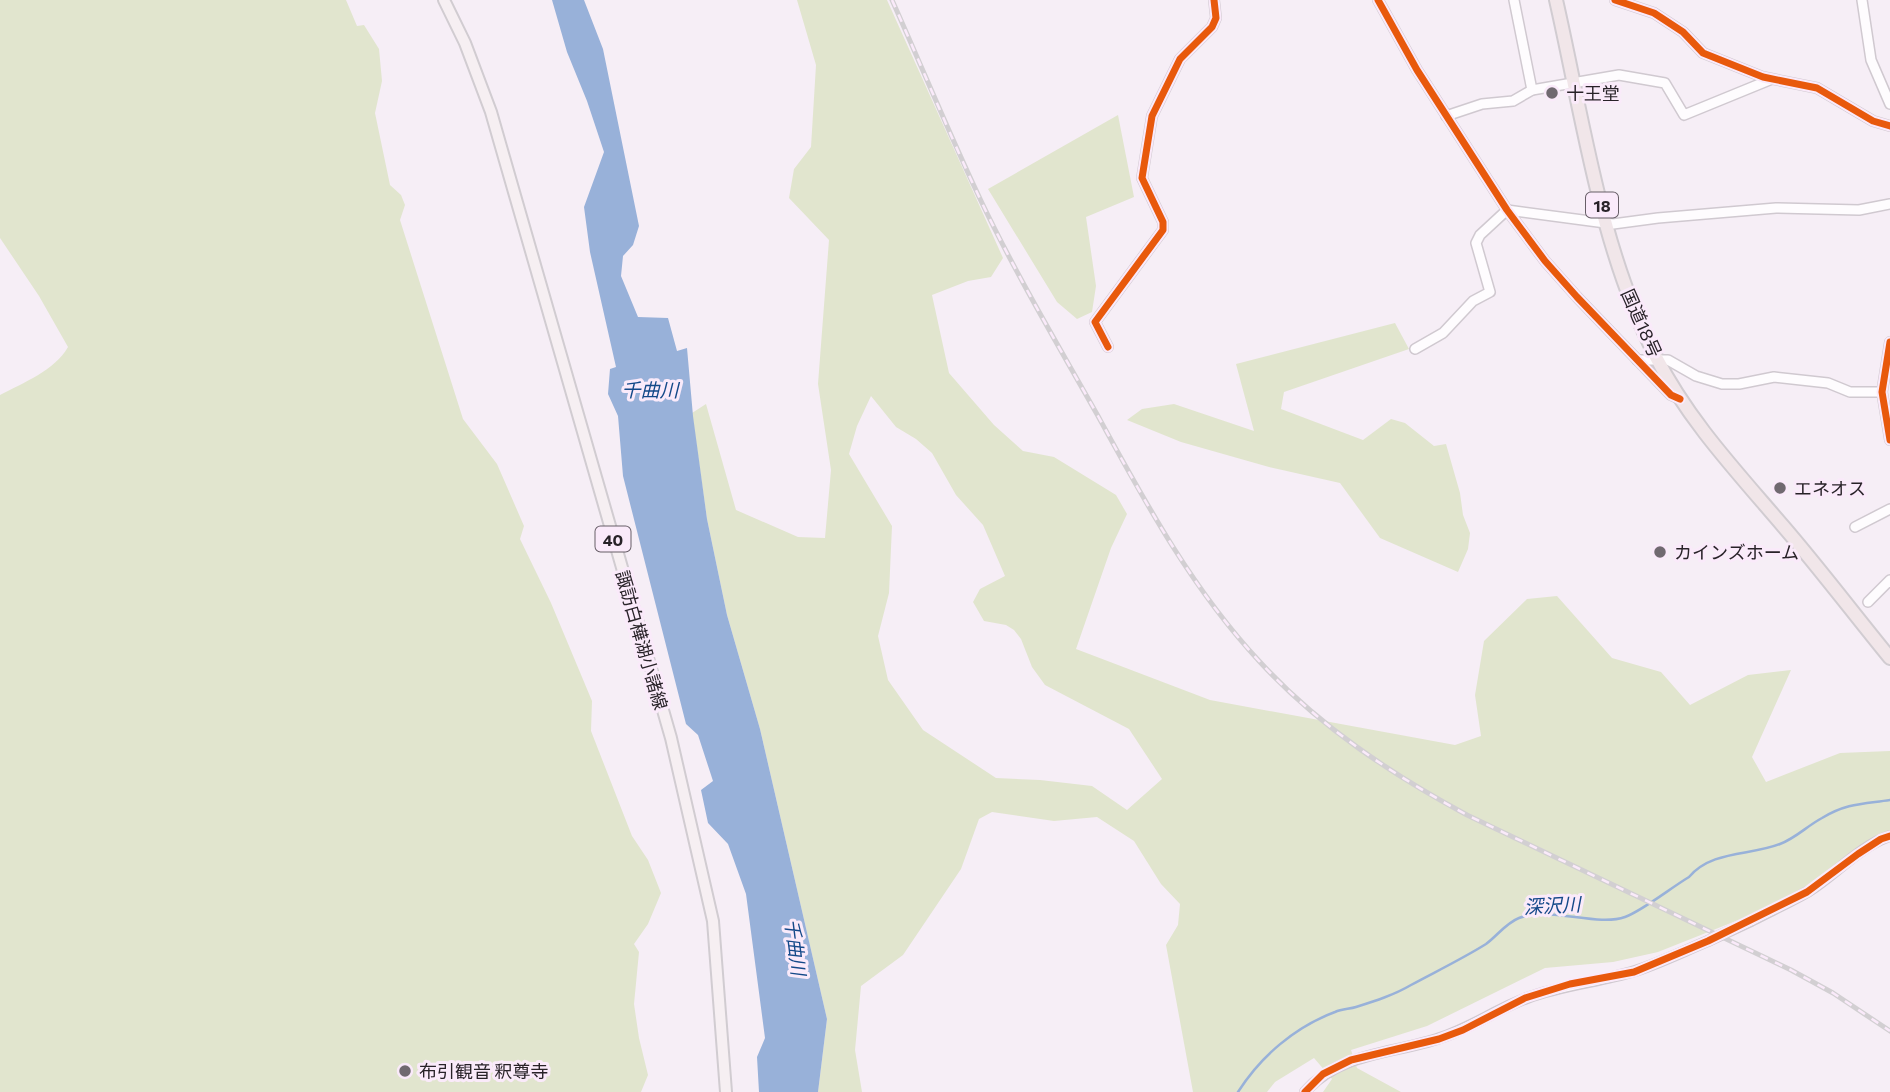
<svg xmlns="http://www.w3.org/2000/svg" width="1890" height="1092" font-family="Commissioner,'Noto Sans JP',sans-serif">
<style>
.green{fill:#e1e5ce;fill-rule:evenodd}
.water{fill:#98b1d9}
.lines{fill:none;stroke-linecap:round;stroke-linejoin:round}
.stream{stroke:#98b1d9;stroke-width:2.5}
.minor-casing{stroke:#d0c9d0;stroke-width:12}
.major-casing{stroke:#d1ccd1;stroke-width:14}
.highway-casing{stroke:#d1ccd1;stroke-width:16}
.minor{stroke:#fefcfe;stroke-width:9}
.major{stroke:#f6eff2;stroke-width:10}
.highway{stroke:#f1e6e9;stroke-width:12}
.rail-casing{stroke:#d2cfd2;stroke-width:5}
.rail{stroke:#faeafa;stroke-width:2.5;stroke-dasharray:8;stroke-linecap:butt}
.minor-bridge-casing{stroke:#d0c9d0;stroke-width:12;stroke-linecap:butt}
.minor-bridge{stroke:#fefcfe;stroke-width:9}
.cycleway-casing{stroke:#faeafa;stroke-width:11}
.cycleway{stroke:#e8590c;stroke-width:7}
.poi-dot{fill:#706970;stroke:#faeafa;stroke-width:2.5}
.labels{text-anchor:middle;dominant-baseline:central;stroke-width:6;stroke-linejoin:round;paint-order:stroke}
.shield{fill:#faeafa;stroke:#675e67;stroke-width:2}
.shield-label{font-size:16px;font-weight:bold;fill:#282228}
.poi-label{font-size:18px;fill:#282228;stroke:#faeafa;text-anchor:start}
.street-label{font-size:18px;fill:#282228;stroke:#faeafa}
.water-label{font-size:19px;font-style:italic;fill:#144989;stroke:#faeafa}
</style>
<rect width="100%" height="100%" fill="#f6eef6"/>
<!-- green -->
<g class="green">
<path d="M0,0H346L357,26L364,25L379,49L382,81L375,113L390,185L401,195L405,205L400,220L463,419L497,464L524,526L520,539L551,603L592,701L591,731L632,836L648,860L661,893L648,924L634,944L639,952L634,1004L639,1038L648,1075L641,1092H0V395C23,383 55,370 68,347L39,296L0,238Z"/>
<path d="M797,0H887L1003,258L991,277L968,281L932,295L949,373L994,425L1023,451L1054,457L1116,495L1127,514L1111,548L1076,649L1210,700L1455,745L1481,736L1475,695L1484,641L1527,599L1557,596L1612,658L1661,672L1690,705L1748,675L1791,670L1752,757L1766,782L1840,753L1890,751V831L1879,835L1856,849L1805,887L1746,917L1658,952L1613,962L1545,968L1427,1026L1351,1050L1357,1068L1401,1092H1323L1332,1079L1314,1058L1275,1082L1267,1092H1193L1166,945L1178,925L1180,904L1161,884L1134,841L1097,817L1054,821L992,812L979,819L961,869L903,955L861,986L855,1050L862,1092H818L827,1019L760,729L727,615L707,519L692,413L706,404L736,510L798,537L825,538L831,470L818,384L829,240L789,198L794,169L811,147L816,65ZM871,396L896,427L916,439L932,453L956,495L983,525L1005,576L980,589L973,602L984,621L1006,625L1014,630L1021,639L1032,667L1045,685L1129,729L1162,779L1127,810L1092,786L1040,780L996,778L923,730L888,680L878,636L889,593L892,526L849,454L857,426Z"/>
<path d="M1118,115L1134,197L1086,217L1096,286L1092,312L1077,319L1057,302L988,189Z"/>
<path d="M1395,323L1409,349L1284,392L1281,409L1363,440L1391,419L1405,423L1434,446L1446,444L1460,493L1463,515L1470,533L1468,549L1458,572L1380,538L1340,483L1269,467L1181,442L1127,420L1142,409L1174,404L1254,431L1236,364Z"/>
</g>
<!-- water -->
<path class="water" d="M552,0H584L603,49L639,226L633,245L623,256L621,276L638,317L668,318L677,351L687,348L693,416L707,519L727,615L760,729L827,1019L818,1092H759L757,1057L765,1038L746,894L728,844L708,823L701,790L713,781L698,735L686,724L623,476L618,416L608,394L610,369L616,367L590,252L584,207L604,152L587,101L567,52Z"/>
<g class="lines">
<!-- stream -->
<path class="stream" d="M1238,1092C1261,1056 1295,1027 1335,1012C1342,1009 1350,1009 1356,1007C1375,1001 1394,995 1411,985C1435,972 1462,959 1486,944C1497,936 1506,923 1519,918C1549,906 1597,927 1625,917C1642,911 1672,887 1689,877C1712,850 1750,856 1780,844C1796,838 1807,826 1822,818C1847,803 1863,804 1890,800"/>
<defs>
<g id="minor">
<path d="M1378,0L1417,70L1507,210L1545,261L1577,297L1671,395L1680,399"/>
<path d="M1514,0L1532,90"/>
<path d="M1615,0L1654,13L1683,32L1703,53L1763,77L1817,88L1873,121L1890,126"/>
<path d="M1862,0L1871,60L1890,104"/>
<path d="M1446,116L1482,104L1513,101L1532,90L1619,75L1665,83L1684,115L1772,79"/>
<path d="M1507,210L1613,224L1658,218L1776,208L1859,210L1890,204"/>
<path d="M1890,342L1882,392L1890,440"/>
<path d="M1108,347L1095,322L1163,230V222L1142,178L1152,116L1180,59L1212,27L1216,18L1214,0"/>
<path d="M1415,349L1443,333L1473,301L1490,292L1476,243L1480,235L1507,210"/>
<path d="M1637,360H1668L1696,376L1722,384H1739L1774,377L1828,383L1850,392H1882"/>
<path d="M1855,527L1890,509"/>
<path d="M1868,602L1890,580"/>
<path d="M1751,921C1770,911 1790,902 1809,891C1836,874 1860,846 1890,836"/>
<path d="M1305,1092C1339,1052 1394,1054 1440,1038C1471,1028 1497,1009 1527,998C1562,985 1599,982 1635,971C1660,963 1684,951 1708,941"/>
</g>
<path id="major" d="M444,0L465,43L491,112L671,738L713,921L726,1092"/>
<path id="highway" d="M1556,0C1583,118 1600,249 1656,357C1688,420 1737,472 1783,526C1820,569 1854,614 1890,658"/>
</defs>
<!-- minor casing -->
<use href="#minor" class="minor-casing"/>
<!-- major casing -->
<use href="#major" class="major-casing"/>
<!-- highway casing -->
<use href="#highway" class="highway-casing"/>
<!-- minor -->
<use href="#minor" class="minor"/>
<!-- major -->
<use href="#major" class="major"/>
<!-- highway -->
<use href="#highway" class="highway"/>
<defs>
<path id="rail" d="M892,0C922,67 950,136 982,203C1017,276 1058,345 1098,416C1145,502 1192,589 1260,662C1319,726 1391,774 1467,815L1791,970L1833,993L1890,1031"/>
</defs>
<!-- rail casing -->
<use href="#rail" class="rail-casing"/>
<!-- rail -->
<use href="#rail" class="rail"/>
<defs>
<path id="minor-bridge" d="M1708,941L1751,921"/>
</defs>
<!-- minor-bridge casing -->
<use href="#minor-bridge" class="minor-bridge-casing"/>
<!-- minor-bridge -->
<use href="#minor-bridge" class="minor-bridge"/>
<defs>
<g id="cycleway">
<path d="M1378,0L1417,70L1507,210L1545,261L1577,297L1671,395L1680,399"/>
<path d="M1615,0L1654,13L1683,32L1703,53L1763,77L1817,88L1873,121L1890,126"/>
<path d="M1890,342L1882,392L1890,440"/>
<path d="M1108,347L1095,322L1163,230V222L1142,178L1152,116L1180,59L1212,27L1216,18L1214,0"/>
<path d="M1305,1092L1323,1074L1351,1060L1439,1039L1463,1030L1525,998L1570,984L1634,972L1708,941L1807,892L1858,854L1881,839L1890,836"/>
</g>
</defs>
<!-- cycleway casing -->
<use href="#cycleway" class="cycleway-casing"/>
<!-- cycleway -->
<use href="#cycleway" class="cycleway"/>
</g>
<!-- markers -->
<g class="poi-dot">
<circle cx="1552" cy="93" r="7"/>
<circle cx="1780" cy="488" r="7"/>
<circle cx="1660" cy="552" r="7"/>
<circle cx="405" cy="1071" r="7"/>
</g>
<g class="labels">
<!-- shield labels -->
<g class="shield">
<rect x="1586" y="192.5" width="32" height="25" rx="5"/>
<rect x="595.5" y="526.5" width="35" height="25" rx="5"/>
</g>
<g class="shield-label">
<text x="1602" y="205">18</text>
<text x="613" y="539">40</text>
</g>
<!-- poi labels -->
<g class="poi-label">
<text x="1566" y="93">十王堂</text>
<text x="1794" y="488">エネオス</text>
<text x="1674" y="552">カインズホーム</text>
<text x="419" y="1071">布引観音 釈尊寺</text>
</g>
<!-- street labels -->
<g class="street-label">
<text transform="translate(1642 323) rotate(66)">国道18号</text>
<text transform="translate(642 640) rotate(74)">諏訪白樺湖小諸線</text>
</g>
<!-- water labels -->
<g class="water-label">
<text x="650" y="389">千曲川</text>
<text transform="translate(1552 905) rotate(-3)">深沢川</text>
<text transform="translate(796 947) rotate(83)">千曲川</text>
</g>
</g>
</svg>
